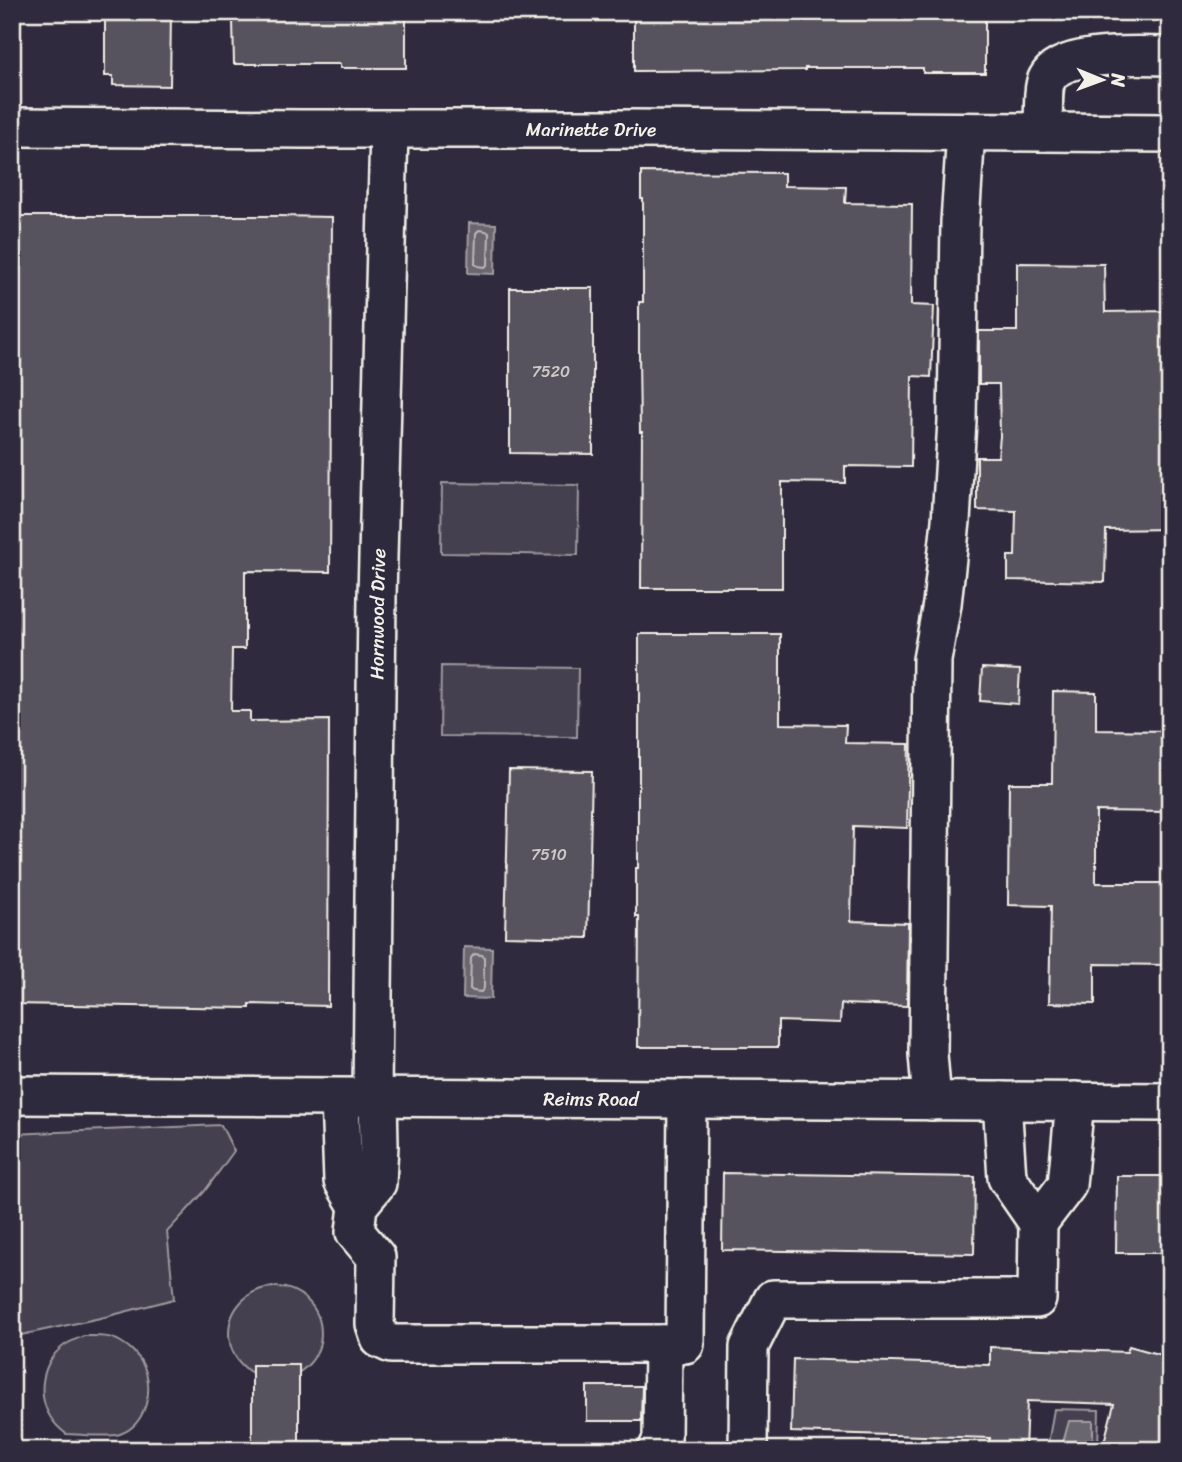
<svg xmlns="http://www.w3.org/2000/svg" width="1182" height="1462" font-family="Sriracha,sans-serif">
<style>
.green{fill:#454050;stroke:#9c989c;stroke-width:2}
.water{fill:#6a6670;stroke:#a19ea0;stroke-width:2}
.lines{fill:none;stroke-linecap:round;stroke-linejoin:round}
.shore{stroke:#bdb9b8;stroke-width:2}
.building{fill:#56525f;stroke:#f4f1e8;stroke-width:2}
.minor-casing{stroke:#f4f1e8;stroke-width:42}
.minor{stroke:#2f2a3d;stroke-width:37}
.labels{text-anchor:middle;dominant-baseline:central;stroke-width:6;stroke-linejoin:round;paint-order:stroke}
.number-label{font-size:16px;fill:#ccc9c6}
.street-label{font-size:19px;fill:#f4f1e8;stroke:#2f2a3d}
</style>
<rect width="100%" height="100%" fill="#2f2a3d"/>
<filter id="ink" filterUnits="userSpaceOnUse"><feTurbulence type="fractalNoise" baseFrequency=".0143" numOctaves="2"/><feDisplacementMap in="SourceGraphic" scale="14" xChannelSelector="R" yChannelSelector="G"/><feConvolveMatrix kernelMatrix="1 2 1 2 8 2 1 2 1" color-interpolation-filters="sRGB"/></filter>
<g filter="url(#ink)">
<!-- green -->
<g class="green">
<path d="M442,483L579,485L578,555L441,553Z"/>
<path d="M441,666L578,668L577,737L440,736Z"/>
<path d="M221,1125L234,1151L204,1192L167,1232L174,1299L105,1317L12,1337V1134Z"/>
<circle cx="275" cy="1333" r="46"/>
<path d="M84,1336C97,1336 110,1335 121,1342C130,1347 139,1356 143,1365C155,1388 146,1425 120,1434C109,1438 79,1434 66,1434C62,1430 57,1427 54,1422C34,1398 41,1358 68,1343C73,1340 79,1338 84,1336Z"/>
<path d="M1054,1409L1099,1410L1098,1450H1047Z"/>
</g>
<!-- water -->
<g class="water">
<path d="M469,223L496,224L495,274L468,273Z"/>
<path d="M464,947L492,948L491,999L463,998Z"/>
<path d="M1069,1421H1093V1450H1061Z"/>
</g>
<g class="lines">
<!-- shore -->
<g class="shore">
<path d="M479,230L486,231L489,233L488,264L485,267L478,266L475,264L476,233Z"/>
<path d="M474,954L482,955L484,957V988L481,992L473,991L470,989L471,958Z"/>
</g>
</g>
<!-- building -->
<g class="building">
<path d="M105,12H171L170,86L113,85V76H105Z"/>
<path d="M255,12H406V68H340V64H234L233,20L255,19Z"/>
<path d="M634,12H985V73H923V68H805V70L634,71Z"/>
<path d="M641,172L784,173V186L846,187L845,203L912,204L911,305L934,306L931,377L912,376L911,467L845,466V483L782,482V588H641L642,432H640L639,354V302H643V199H641Z"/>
<path d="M12,216H278L332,217L330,572L245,571V649H232L231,711H250V721L329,720L328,1006L250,1004V1008L12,1004Z"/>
<path d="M1017,263L1104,264L1105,312L1170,311V529L1106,530L1105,582L1008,580V556H1015L1016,511L977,510V457H998L1000,436L999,384H979V331H1017Z"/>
<path d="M510,288H593V454L510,453Z"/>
<path d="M639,634H780V724L846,725L845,743L909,744L907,828L853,826L851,921L908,923L907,1006L841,1004L840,1023L778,1021V1047H638L639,917H636V868H638V789H639Z"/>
<path d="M982,668L1020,670L1018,704L980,701Z"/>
<path d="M1053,691L1096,692V730L1170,731V812L1096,811V883H1170V965L1095,964V1004L1049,1003L1051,906L1008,905L1009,783H1052Z"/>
<path d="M509,770L592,771L588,938L505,936Z"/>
<path d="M723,1173L975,1177L974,1254L722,1250Z"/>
<path d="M1117,1176H1170V1253H1116Z"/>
<path d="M1129,1346L1165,1356L1161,1373L1170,1375V1450L1142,1444L1140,1450H1102L1114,1404L1027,1401L1025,1450H989L990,1438L791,1432L793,1359L990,1365V1347L1127,1352Z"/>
<rect x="252" y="1365" width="47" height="85"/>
<path d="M587,1386H642L641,1421H587Z"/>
</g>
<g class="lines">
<defs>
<g id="minor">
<path id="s1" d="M12,127L302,129H632L1170,133"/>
<path d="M1043,132C1044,121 1042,87 1047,79C1061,50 1141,56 1170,56"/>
<path id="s2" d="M12,1095L1170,1102"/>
<path id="s3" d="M372,1097L377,596L389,130"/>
<path d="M340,1098L343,1181L358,1206"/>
<path d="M378,1098L379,1145L377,1183L358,1206L355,1232L376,1257L375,1324L380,1339L391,1344H685L687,1099"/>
<path d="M932,1101L928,1054L932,660L942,604L951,521L957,421L960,222L966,132"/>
<path d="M1038,1223L1067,1185L1075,1101"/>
<path d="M657,1450L662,1440L663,1344"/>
<path d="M748,1450L749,1347L773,1299H1037L1038,1223L1007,1178L1002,1101"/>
</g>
</defs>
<!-- minor casing -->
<use href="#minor" class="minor-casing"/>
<!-- minor -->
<use href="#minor" class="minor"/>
</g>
</g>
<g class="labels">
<!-- number labels -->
<g class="number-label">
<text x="551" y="371">7520</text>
<text x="549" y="854">7510</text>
</g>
<!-- street labels -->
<g class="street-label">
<text stroke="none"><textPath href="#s1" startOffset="579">Marinette Drive</textPath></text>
<text stroke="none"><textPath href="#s3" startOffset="483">Hornwood Drive</textPath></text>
<text stroke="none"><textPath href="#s2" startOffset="579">Reims Road</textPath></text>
</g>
</g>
<!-- margin -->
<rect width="1182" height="1462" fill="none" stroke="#2f2a3d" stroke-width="42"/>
<rect x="21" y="21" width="1140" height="1420" fill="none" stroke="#f4f1e8" stroke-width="2.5" filter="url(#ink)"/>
<!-- north arrow -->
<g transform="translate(1102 80) rotate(91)" stroke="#2f2a3d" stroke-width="5" paint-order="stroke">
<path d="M0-5L12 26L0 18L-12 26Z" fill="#f4f1e8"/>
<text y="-10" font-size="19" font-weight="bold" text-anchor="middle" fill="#f4f1e8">N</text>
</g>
</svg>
